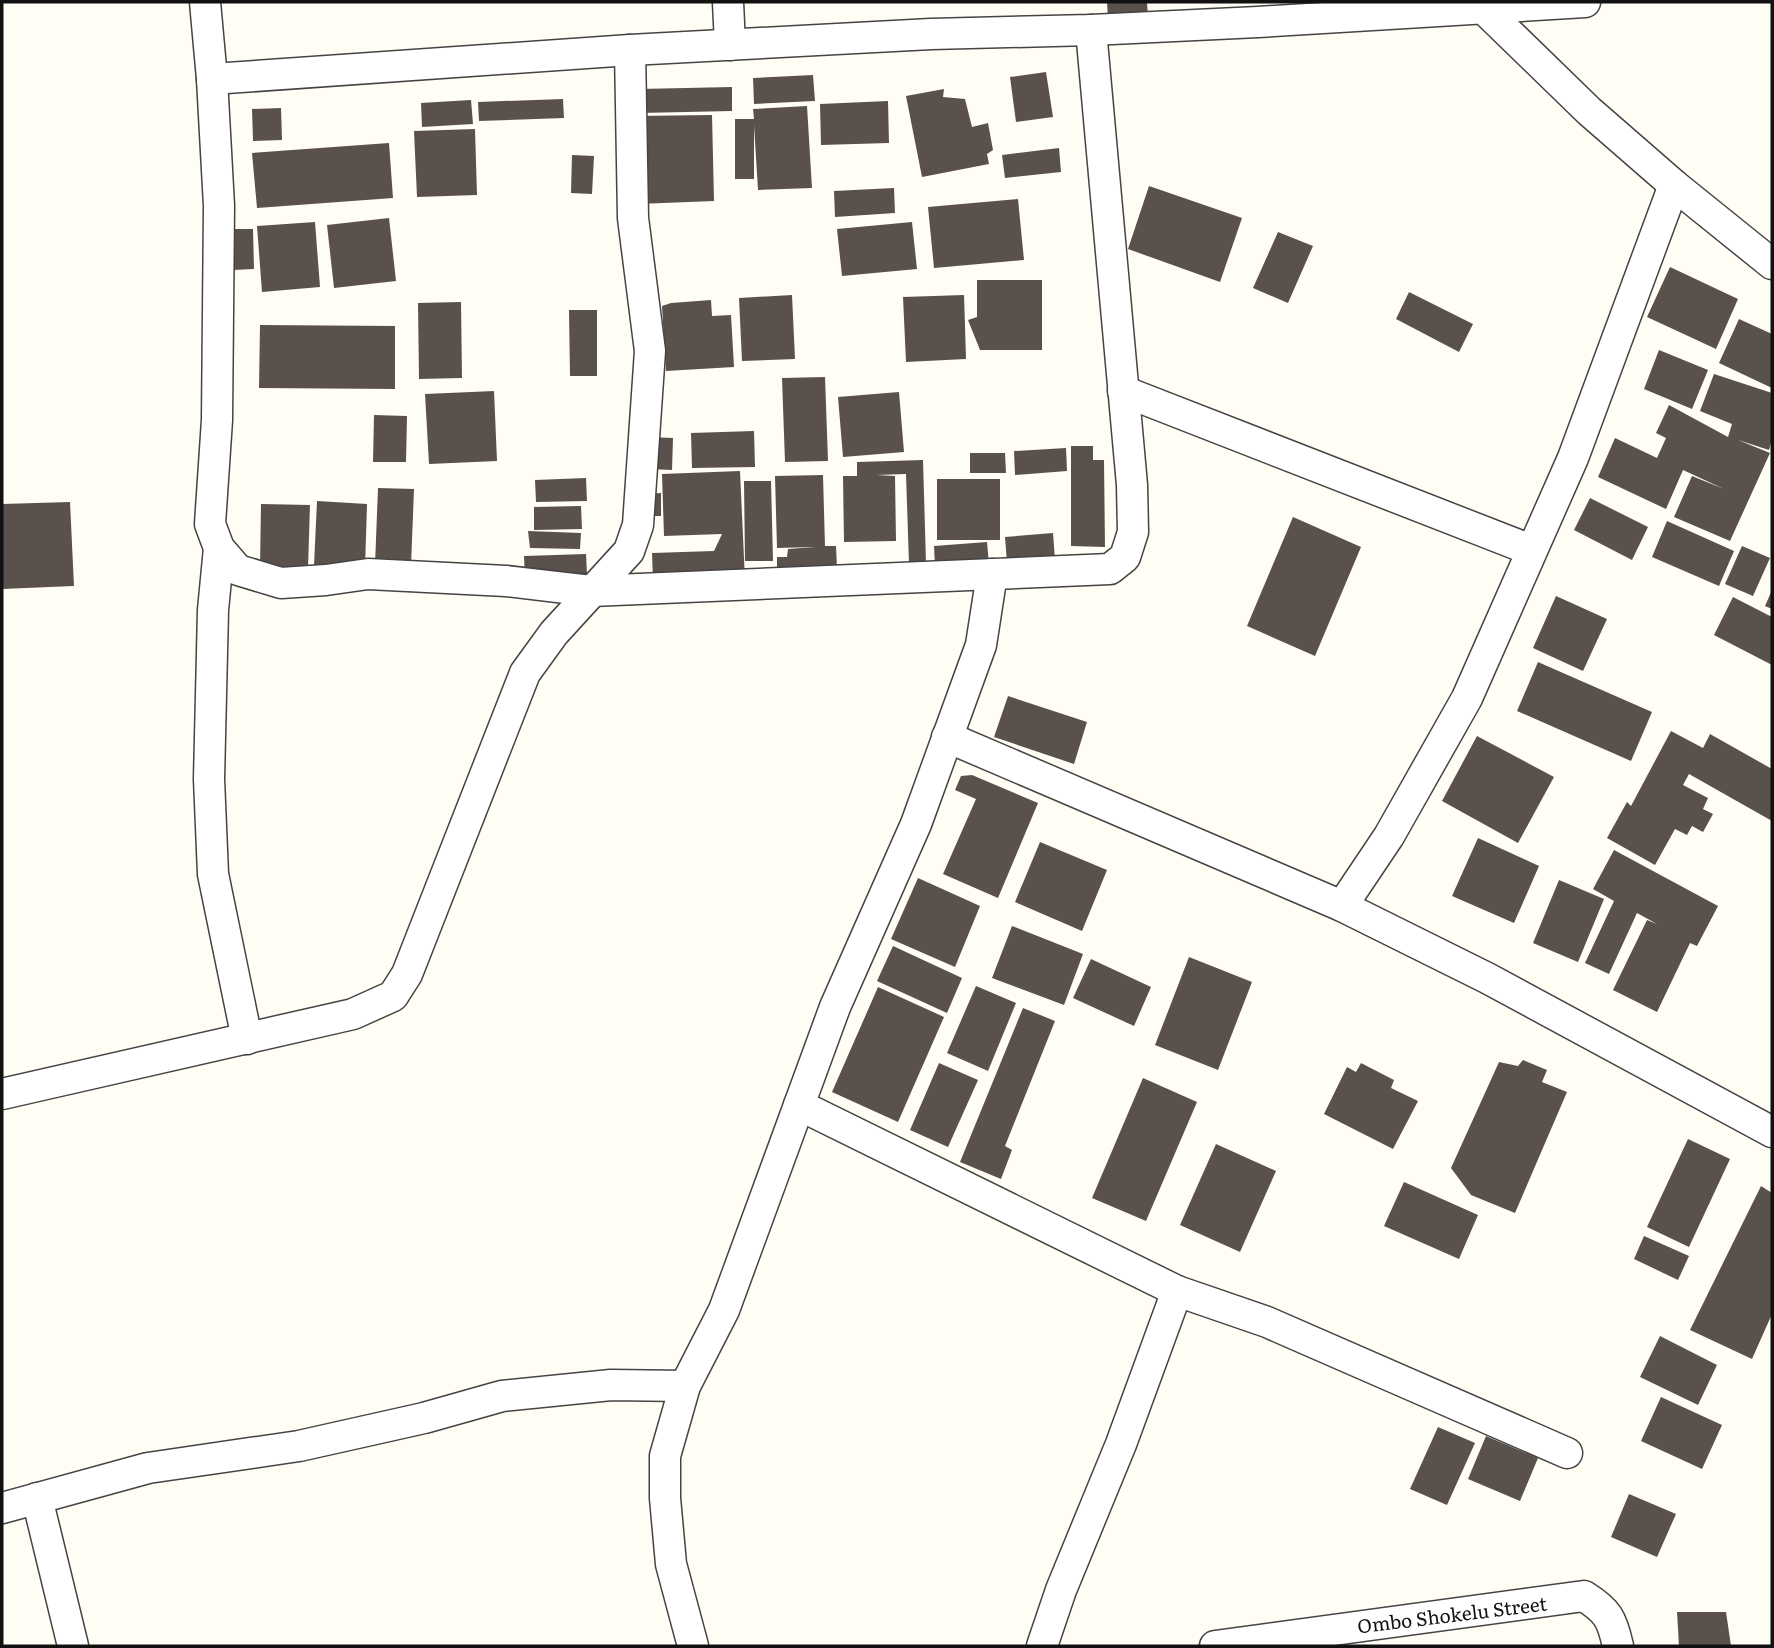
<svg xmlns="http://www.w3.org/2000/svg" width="1774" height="1648" font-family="Literata,serif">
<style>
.building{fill:#5b514c}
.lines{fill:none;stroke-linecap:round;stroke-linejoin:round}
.street-casing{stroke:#444;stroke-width:33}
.street{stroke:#fff;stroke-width:30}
.labels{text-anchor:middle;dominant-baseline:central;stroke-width:7;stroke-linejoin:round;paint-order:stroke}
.street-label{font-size:19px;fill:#111;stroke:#fff}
</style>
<rect width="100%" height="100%" fill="#fffdf4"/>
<!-- building -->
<g class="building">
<path d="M1107,2H1147L1148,17L1108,19Z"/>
<path d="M1046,72L1053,117L1016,122L1010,77Z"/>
<path d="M813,75L815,101L754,104L753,78Z"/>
<path d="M732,87V111L640,113L639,89Z"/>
<path d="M944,89L943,97L965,99L972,127L988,123L993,150L987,154L989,164L922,177L906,96Z"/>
<path d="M563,99L564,118L479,121L478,102Z"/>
<path d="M471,100L473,124L422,127L421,103Z"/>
<path d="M888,101L889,143L821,145L820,104Z"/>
<path d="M807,106L812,188L758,190L754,125V179H735V119H754L753,109Z"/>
<path d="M281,108L282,140L253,141L252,109Z"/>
<path d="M712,115L714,201L638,204L635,116Z"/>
<path d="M475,129L477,195L417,197L414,131Z"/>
<path d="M389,143L393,198L257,208L252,153Z"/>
<path d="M1059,148L1061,172L1005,178L1002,155Z"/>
<path d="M572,155L594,156L592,194L571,193Z"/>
<path d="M1149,186L1242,218L1220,282L1128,249Z"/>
<path d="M894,188L895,213L835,217L834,191Z"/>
<path d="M1018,199L1024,260L934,268L928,207Z"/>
<path d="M389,218L396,281L334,288L327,225Z"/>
<path d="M315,222L320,287L262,292L257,226Z"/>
<path d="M912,222L917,269L842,276L837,229Z"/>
<path d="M232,229H253L254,269L233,270Z"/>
<path d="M1278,232L1313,246L1288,303L1253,288Z"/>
<path d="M1670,267L1738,299L1716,349L1647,317Z"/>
<path d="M977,280H1042V350H980L968,320L977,317Z"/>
<path d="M1409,292L1473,324L1459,352L1396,319Z"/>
<path d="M792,295L795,359L742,361L739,298Z"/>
<path d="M964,295L966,359L906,362L903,297Z"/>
<path d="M711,300L712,316L731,315L734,367L666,371L662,306L671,303Z"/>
<path d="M461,302L462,378L419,379L418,303Z"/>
<path d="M569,310H597V376H570Z"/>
<path d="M1739,319L1772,334V388L1719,363Z"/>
<path d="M260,325L395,326V389L259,388Z"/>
<path d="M1659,350L1708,370L1692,409L1644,389Z"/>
<path d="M1714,374L1772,393V439L1769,450L1738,440L1770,453L1730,541L1674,517L1692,476L1724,489L1683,470L1666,509L1598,477L1615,438L1657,458L1666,438L1656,433L1669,405L1728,437L1732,424L1700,411Z"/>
<path d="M825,377L828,461L785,462L782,378Z"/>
<path d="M494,391L497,461L429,464L425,394Z"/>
<path d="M899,392L904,452L843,457L838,397Z"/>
<path d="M374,415L407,416L406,462H373Z"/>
<path d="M754,431L755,467L692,468L691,433Z"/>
<path d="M649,437L673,438L672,470L649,469Z"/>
<path d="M1071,446H1093V460H1104L1105,547L1071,546Z"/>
<path d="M1066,448L1067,471L1015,475L1014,451Z"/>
<path d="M970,453H1005L1006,473H970Z"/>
<path d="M923,460L926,563L909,564L906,474L876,475L895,476L896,541L844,542L843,476H857V462Z"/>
<path d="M740,471L745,580L653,583L652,553L714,551L722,534L664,536L662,474Z"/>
<path d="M823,475L825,546H836L837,568L777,572V557H787L788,549L815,547L777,548L775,476Z"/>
<path d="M586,478L587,501L536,502L535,480Z"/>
<rect x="937" y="479" width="63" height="61"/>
<path d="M744,481H771L773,561H745Z"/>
<path d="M378,488L414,489L411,566L375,565Z"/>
<path d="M661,493V516H648L647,494Z"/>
<path d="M1590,498L1648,527L1632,560L1574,530Z"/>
<path d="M317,501L367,504L365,568L314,566Z"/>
<path d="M70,502L74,586L2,589V504Z"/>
<path d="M261,504L310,505L308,568L260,567Z"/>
<path d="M581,506L582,529L534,530V507Z"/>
<path d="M1293,517L1361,547L1315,656L1247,626Z"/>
<path d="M1667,521L1734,551L1719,586L1652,557Z"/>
<path d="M528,531L581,533L580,549L530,548Z"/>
<path d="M1053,533L1055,560L1007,563L1005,537Z"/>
<path d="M987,542L989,564L935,567L934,546Z"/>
<path d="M1742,546L1770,558L1753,596L1725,584Z"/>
<path d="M586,554L587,575L525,578L524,556Z"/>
<path d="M1772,590V609L1765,606Z"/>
<path d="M1556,596L1607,619L1583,671L1533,648Z"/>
<path d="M1733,597L1772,617V665L1714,635Z"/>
<path d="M1538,662L1652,712L1631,761L1517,711Z"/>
<path d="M1008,696L1087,722L1074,764L994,737Z"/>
<path d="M1671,731L1703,748L1710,734L1772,769V821L1689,774L1683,785L1708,798L1703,809L1713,814L1703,832L1692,826L1687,835L1675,829L1655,865L1607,838L1627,802L1631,806Z"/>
<path d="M1477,736L1554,777L1518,843L1442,801Z"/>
<path d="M972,775L1038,803L998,898L943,874L976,799L955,790L961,776Z"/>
<path d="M1478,838L1539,866L1514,923L1452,896Z"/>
<path d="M1040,842L1107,870L1082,931L1015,902Z"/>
<path d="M1614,850L1718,906L1697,946L1690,943L1657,1012L1613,990L1647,920L1657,924L1637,913L1609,974L1585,963L1614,901L1593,889Z"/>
<path d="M918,878L980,906L955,967L891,939Z"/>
<path d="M1559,880L1604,899L1578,962L1533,943Z"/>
<path d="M1012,926L1083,954L1064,1005L992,978Z"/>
<path d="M893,946L962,978L947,1013L877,981Z"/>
<path d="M1189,957L1252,982L1218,1070L1155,1045Z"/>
<path d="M1091,959L1151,987L1134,1026L1073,998Z"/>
<path d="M976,986L1016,1003L988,1071L947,1053Z"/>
<path d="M878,987L944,1017L898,1122L832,1092Z"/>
<path d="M1023,1008L1055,1021L1005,1146L1012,1150L1001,1179L960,1162Z"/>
<path d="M1523,1060L1547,1070L1542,1082L1567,1092L1515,1213L1471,1195L1451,1168L1499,1062L1518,1066Z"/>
<path d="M939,1063L978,1080L948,1147L910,1130Z"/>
<path d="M1361,1063L1394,1080L1391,1088L1418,1101L1393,1149L1324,1114L1347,1067L1356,1072Z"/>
<path d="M1143,1078L1197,1102L1146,1221L1092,1198Z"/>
<path d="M1688,1139L1730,1159L1689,1247L1647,1227Z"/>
<path d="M1216,1144L1276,1171L1240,1252L1180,1225Z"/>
<path d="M1404,1182L1478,1215L1459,1259L1384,1226Z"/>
<path d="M1761,1186L1772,1193V1314L1752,1359L1690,1330Z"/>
<path d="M1644,1236L1689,1256L1678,1280L1634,1259Z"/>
<path d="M1660,1336L1717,1365L1698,1405L1640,1377Z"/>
<path d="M1661,1397L1722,1425L1702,1469L1641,1441Z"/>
<path d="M1438,1427L1475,1443L1447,1505L1410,1489Z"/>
<path d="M1486,1436L1538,1458L1520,1501L1468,1479Z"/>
<path d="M1629,1494L1676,1514L1657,1557L1611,1537Z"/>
<path d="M1677,1612H1726L1731,1646H1679Z"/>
</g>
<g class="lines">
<defs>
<g id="street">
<path d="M205,2L212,79L219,206L217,420L210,524L219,548L238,570L281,583L326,580L368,574L506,581L591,591L1110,569L1125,557L1133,532L1132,485L1091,30"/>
<path d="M728,2L730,45"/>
<path d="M1484,9L1589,111L1674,185L1772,264"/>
<path d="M212,79L630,50L931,34L1091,30L1258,22L1585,2"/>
<path d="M1123,391L1531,550"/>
<path d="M219,548L213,610L209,779L213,874L247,1039"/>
<path d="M947,737L1342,906L1487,978L1772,1132"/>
<path d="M1342,906L1389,836L1467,698L1573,458L1674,185"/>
<path d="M2,1094L353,1014L393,996L407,974L525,673L554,633L629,551L638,525L650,351L633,218L630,50"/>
<path d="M799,1105L1177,1291L1267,1322L1567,1453"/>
<path d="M37,1498L73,1646"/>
<path d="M2,1508L148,1468L299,1446L424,1418L502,1396L611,1385L685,1386"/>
<path d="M693,1646L671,1564L665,1498V1456L685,1386L724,1310L835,1007L916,824L981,645L992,574"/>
<path d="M1042,1646L1061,1590L1121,1444L1177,1291"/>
<path d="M1215,1646L1584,1596C1608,1611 1612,1619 1618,1646"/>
</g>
</defs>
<!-- street casing -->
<use href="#street" class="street-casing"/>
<!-- street -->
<use href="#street" class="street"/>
</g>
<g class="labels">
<!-- street labels -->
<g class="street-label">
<text transform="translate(1452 1614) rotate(-7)">Ombo Shokelu Street</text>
</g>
</g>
<!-- border -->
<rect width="1774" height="1648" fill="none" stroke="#111111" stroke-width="7"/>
</svg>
